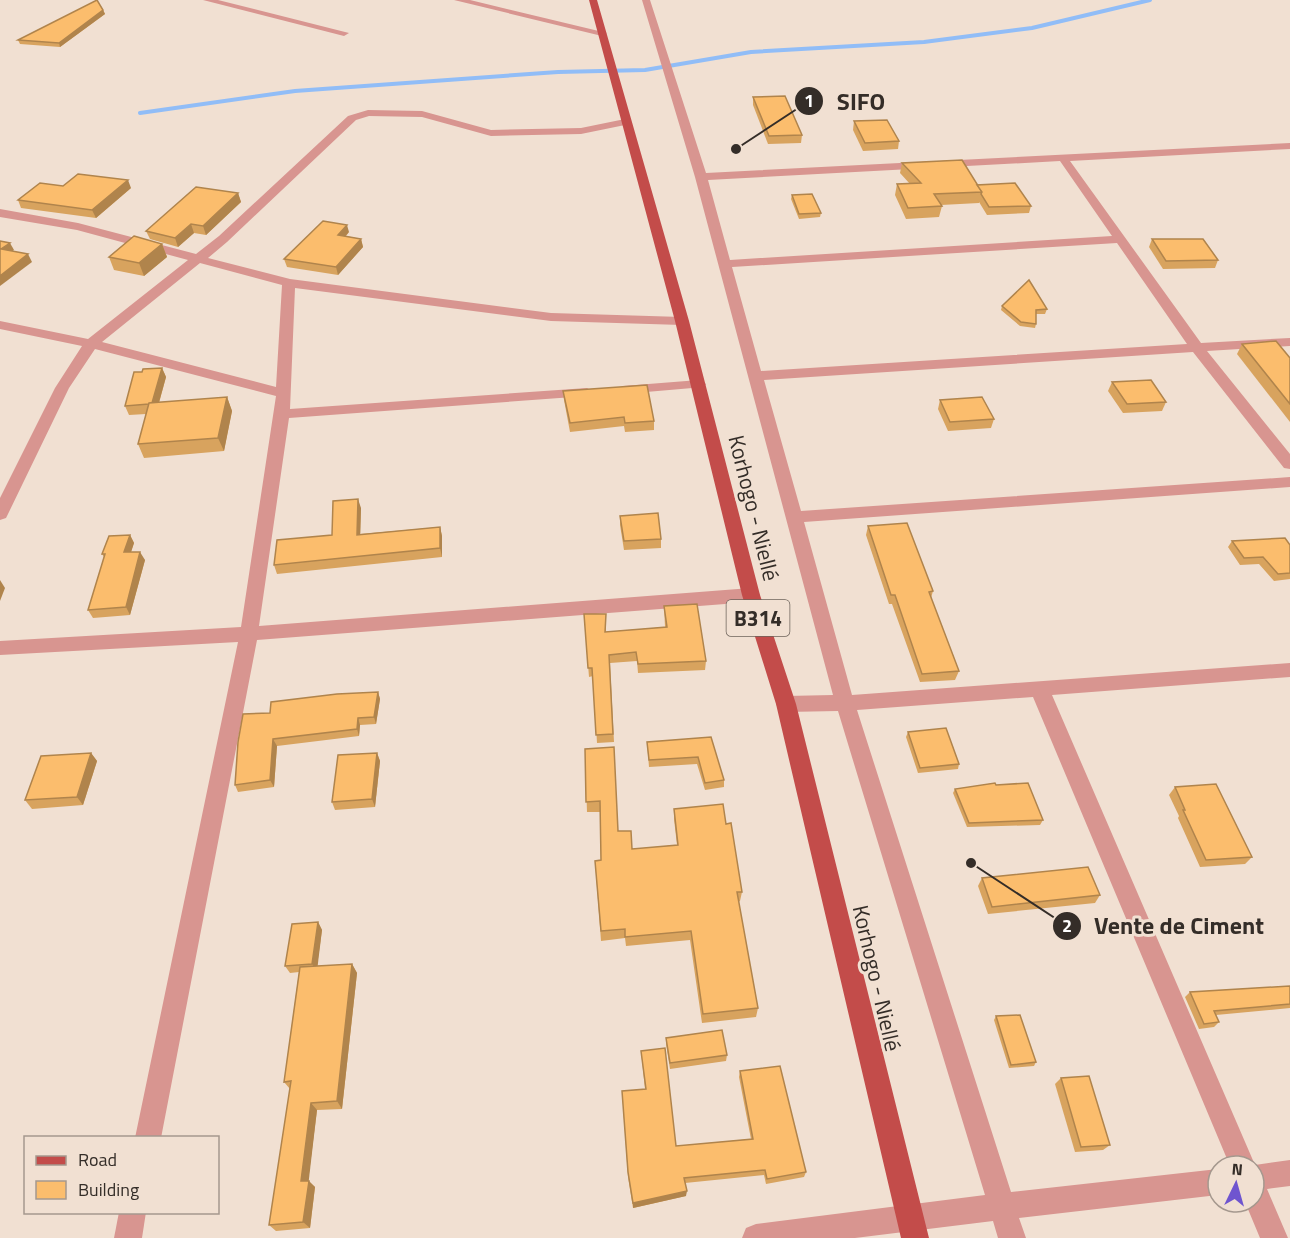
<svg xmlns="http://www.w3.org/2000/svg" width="1290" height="1238" font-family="'Titillium Web',sans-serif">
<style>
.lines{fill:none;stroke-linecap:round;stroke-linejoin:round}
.stream{stroke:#91bdf7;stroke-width:4}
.minor{fill:#d89590;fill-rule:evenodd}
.major{fill:#c34c4a;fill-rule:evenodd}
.wall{fill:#d8a35e}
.shaded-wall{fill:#b0844c}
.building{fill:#fbbd6d;stroke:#b0844c;stroke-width:1.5}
.labels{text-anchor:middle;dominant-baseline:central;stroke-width:6;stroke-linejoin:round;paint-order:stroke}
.shield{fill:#f1e0d2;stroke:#6d635b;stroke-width:1.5}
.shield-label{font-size:21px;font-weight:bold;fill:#342d28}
.street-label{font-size:22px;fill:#342d28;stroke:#f1e0d2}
.leader{fill:none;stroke:#342d28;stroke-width:2}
.callout-dot{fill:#342d28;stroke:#f1e0d2;stroke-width:2}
.mark-label{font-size:18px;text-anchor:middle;font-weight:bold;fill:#fff}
.callout-label{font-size:24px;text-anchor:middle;font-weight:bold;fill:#342d28;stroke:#f1e0d2;stroke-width:6;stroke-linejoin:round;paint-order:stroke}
</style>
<rect width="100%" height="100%" fill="#f1e0d2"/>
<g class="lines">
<!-- stream -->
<path class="stream" d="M140,113L295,91L558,72L645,70L751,52L924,42L1032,28L1150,0"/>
<!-- minor -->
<g class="minor">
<path d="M203,0H218L349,33L344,36Z"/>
<path d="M454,0H470L607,33L602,36Z"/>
<path d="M642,0H650L706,173L1290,143V149L1070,161L1201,343L1290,338V346L1207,351L1290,454V469L1284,468L1193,352L764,380L801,511L1290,477V487L804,522L852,695L1290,663V677L1052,695L1255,1165L1290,1160V1186L1267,1189L1288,1238H1260L1245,1202H1254V1166H1230L1033,697L857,710L1011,1192L1218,1169V1195L1019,1218L1026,1238H998L993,1221L855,1238H742L746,1228L756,1224L985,1195L838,711L786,712L779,710L776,704L779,698L786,696L833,695L695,177ZM1060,161L1112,236L730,260L708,180ZM1117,243L1187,344L761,371L732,267Z"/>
<path d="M368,110L422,111L491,130L581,128L625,119L630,122L625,125L581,134L491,136L422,117L369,116L356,120L227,242L208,258L290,279L551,313L682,317L689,321L682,325L551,321L295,288L290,409L587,388L594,392L587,396L289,418L259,626L751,588L757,590L760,595L757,600L751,602L257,640L161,1138H135L238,642L0,655V641L241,627L276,396L95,349L69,388L8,514L6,518L0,520V498L55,388L82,346L0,329V321L88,339L188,260L77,230L0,217V209L78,223L196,254L219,236L348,116ZM200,263L282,285L276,387L102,342Z"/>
<path d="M699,380L706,384L704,387L623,394L616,390L623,386Z"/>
<path d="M119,1212H146L142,1238H114Z"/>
</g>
<!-- major -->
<path class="major" d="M589,0H597L689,321L760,595L796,704L929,1238H901L776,704L742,595L675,321Z"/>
</g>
<!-- wall -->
<g class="wall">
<path d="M103,10L105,14L60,47L20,44L18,40Z"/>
<path d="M753,97L802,135L801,143L768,144L753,105Z"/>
<path d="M854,121L899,141L898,149L863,151L853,130Z"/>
<path d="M902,163L977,185L1031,206L1029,213L987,215L979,202V203L941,205L942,206L939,217L906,219L895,195L897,184H910L900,173Z"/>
<path d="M63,186L131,188L96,218L21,208L18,200Z"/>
<path d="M238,193L241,202L206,235L194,233L178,247L150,239L146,231Z"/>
<path d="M792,195L821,213L820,217L799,219L791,199Z"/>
<path d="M349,232L346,236L361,239L363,247L338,275L287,267L284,259Z"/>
<path d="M1152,239L1218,260L1215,268L1163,269L1149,247Z"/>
<path d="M162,244L167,257L144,276L114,270L109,257Z"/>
<path d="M1002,306L1047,309L1045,314H1036V324L1035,328L1020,326L1001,310Z"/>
<path d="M1242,344L1290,358V422L1237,354Z"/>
<path d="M162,368L166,377L159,403L227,397L232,411L224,451L144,458L138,444L146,414L129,415L125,406L142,372Z"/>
<path d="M1112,382L1166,402L1162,411L1123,413L1108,391Z"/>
<path d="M563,391L654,421V430L625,432L624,426L570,432L564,400Z"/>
<path d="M940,400L994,419L991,428L948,431L938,409Z"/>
<path d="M361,508L360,534L440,527L442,536V557L277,574L274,565L332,535Z"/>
<path d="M620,516L661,539V548L624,550L620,525Z"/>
<path d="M868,526L933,591L931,598L959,671L955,680L920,682L892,604H889L866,535Z"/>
<path d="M130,535L134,543L131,552L145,560L130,615L93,618L88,610L104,557L102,554Z"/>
<path d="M1232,541L1290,545V579L1274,581L1259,564L1240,565L1228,547Z"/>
<path d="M664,606L706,661L705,670L638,673L637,661L610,663L614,742L597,743L593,676L589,677L584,614H606V632L665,627Z"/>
<path d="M378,692L380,699L376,724L360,725L359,736L277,746L274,787L238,792L235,785L270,713Z"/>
<path d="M908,732L959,764L958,769L918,773L906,737Z"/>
<path d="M711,737L724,780V787L705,790L697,764L649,767L647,742Z"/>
<path d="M585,749L618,831L632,849L677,845L674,819V809L726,824L742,892L740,901L738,902L758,1008L756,1017L702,1023L690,940L626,946L625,938L601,941L595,861L601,860L600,812H587Z"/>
<path d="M91,753L97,761L83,805L32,809L25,800Z"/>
<path d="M377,753L380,761L375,807L335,810L332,802Z"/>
<path d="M1175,787L1252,857L1245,864L1200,867L1178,818L1179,816L1169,795Z"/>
<path d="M955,789L1043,820L1040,825L967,827L953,793Z"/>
<path d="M982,878L1100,895L1095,903L988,914L978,886Z"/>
<path d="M318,922L322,930L317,966L352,964L357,973L342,1109L317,1110L308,1181L315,1187L310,1228L276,1231L269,1225L290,1089L284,1082L299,972L290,973L285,966Z"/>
<path d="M1290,986V1008L1216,1015L1219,1022L1214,1027L1199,1029L1185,997L1190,992Z"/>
<path d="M996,1016L1036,1062L1034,1066L1009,1068L994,1020Z"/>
<path d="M666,1038L727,1055L726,1061L670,1069L666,1044Z"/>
<path d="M641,1051L676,1146L751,1139L739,1077L740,1071L806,1172L804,1177L766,1184L764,1175L685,1183L686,1196L633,1208L628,1177L622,1091L645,1089Z"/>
<path d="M1061,1078L1110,1145L1103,1150L1075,1152L1055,1084Z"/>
</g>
<!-- shaded-wall -->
<g class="shaded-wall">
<path d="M103,10L105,14L60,47L59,43Z"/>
<path d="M128,180L131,188L96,218L92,210Z"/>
<path d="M238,193L241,202L206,235L203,226Z"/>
<path d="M191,224L194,233L178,247L175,238Z"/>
<path d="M347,225L349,232L339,243L338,235Z"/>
<path d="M361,239L363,247L338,275L336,267Z"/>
<path d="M10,243L14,250L5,257L1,249Z"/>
<path d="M162,244L167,257L144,276L139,263Z"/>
<path d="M28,254L32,262L0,286V276Z"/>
<path d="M162,368L166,377L156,413L152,404Z"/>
<path d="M227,397L232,411L224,451L218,438Z"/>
<path d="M358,499L361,508L360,544L357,535Z"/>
<path d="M440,527L442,536V557L440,548Z"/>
<path d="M130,535L134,543L128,561L124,552Z"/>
<path d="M140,552L145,560L130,615L126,607Z"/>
<path d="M0,580L5,588L0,601Z"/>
<path d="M378,692L380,699L376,724L374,717Z"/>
<path d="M358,718L360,725L359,736L357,729Z"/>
<path d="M273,739L277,746L274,787L270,780Z"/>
<path d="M91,753L97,761L83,805L77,797Z"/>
<path d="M377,753L380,761L375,807L372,799Z"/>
<path d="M318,922L322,930L317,971L312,964Z"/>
<path d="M352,964L357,973L342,1109L337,1101Z"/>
<path d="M311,1103L317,1110L308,1187L301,1181Z"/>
<path d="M309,1181L315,1187L310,1228L303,1222Z"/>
<path d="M687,1191L686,1196L633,1208V1203Z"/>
</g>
<!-- building -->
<g class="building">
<path d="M97,0L103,10L59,43L18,40Z"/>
<path d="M785,96L802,135L769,136L753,97Z"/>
<path d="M887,120L899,141L865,143L854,121Z"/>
<path d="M962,160L982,192L934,194L942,206L908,208L897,184L921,183L902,163Z"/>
<path d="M78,174L128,180L92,210L18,200L40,183L63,186Z"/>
<path d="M1015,183L1031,206L989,207L981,194L982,192L977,185Z"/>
<path d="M196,187L238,193L203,226L191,224L175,238L146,231Z"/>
<path d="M812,194L821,213L799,214L792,195Z"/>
<path d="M323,221L347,225L338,235L361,239L336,267L284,259Z"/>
<path d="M134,236L162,244L139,263L109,257Z"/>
<path d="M1152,239H1203L1218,260L1166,261Z"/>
<path d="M0,241L10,243L1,249L28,254L0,276Z"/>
<path d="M1029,280L1047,309L1036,310V324L1021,322L1002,306Z"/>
<path d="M1276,341L1290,358V404L1242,344Z"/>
<path d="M162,368L152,403L149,404L125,406L134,372H142L143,369Z"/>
<path d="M1151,380L1166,402L1127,404L1112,382Z"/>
<path d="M647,385L654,421L625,423L624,417L570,423L563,391Z"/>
<path d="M227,397L218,438L138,444L149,403Z"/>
<path d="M982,397L994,419L950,422L940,400Z"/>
<path d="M358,499L357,535L440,527V548L274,565L277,540L332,535L333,501Z"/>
<path d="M658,513L661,539L624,541L620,516Z"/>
<path d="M907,523L933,591L929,592L959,671L922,674L895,595H891L868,526Z"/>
<path d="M130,535L124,552H140L126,607L88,610L105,554H102L109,536Z"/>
<path d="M1285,538L1290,545V573L1278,574L1263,557L1244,558L1232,541Z"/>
<path d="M697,604L706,661L638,664L636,652L609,655L613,734L596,735L592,668H588L584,614H606L605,632L667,627L664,606Z"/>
<path d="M378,692L374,717L358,718L357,729L273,739L270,780L235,785L238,742L243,714L270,713L271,702L337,694Z"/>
<path d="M946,728L959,764L920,768L908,732Z"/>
<path d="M711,737L724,780L705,783L698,757L649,760L647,742Z"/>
<path d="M614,747L618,831H631L632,849L678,845L674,809L723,804L726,824L731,823L742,892H737L758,1008L703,1014L691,931L625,937V929L601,931L595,861L601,860L600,801L586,802L585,749Z"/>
<path d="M91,753L77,797L25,800L41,756Z"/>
<path d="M377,753L372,799L332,802L338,755Z"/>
<path d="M995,783L996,785L1028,783L1043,820L969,823L955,789Z"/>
<path d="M1216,784L1252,857L1206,860L1183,810H1185L1175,787Z"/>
<path d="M1088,867L1100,895L992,907L982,878Z"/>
<path d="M318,922L312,964L285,966L292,924Z"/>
<path d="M352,964L337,1101L311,1103L301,1181H309L303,1222L269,1225L291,1081L284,1082L300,967Z"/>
<path d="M1290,986V1004L1214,1011L1219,1022L1204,1024L1190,992Z"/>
<path d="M1020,1015L1036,1062L1011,1065L996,1016Z"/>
<path d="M722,1030L727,1055L670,1063L666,1038Z"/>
<path d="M665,1048L676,1146L753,1139L740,1071L780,1066L806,1172L767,1179L765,1170L684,1178L687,1191L633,1203L628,1172L622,1091L646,1089L641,1051Z"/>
<path d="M1089,1076L1110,1145L1081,1147L1061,1078Z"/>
</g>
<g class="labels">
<!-- shield labels -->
<rect class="shield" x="726.5" y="600" width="63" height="36" rx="4.5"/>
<g class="shield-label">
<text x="758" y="618">B314</text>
</g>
<!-- street labels -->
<g class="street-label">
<text transform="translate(754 508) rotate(76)">Korhogo - Niellé</text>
<text transform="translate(877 978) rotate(77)">Korhogo - Niellé</text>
</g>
</g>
<!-- callouts -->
<path class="leader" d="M736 149L809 101M971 863L1067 926"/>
<g class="callout-dot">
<circle cx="736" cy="149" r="6"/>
<circle cx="971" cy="863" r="6"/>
<circle cx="809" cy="101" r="15"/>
<circle cx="1067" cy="926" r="15"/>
</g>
<g class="mark-label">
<text x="809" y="107">1</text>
<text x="1067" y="932">2</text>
</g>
<g class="callout-label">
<text x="861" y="110">SIFO</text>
<text x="1179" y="934">Vente de Ciment</text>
</g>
<!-- legend -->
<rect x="24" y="1136" width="195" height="78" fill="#f1e0d2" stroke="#a5988e" stroke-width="1.5"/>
<rect x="36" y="1156" width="30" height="9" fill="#c34c4a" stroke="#a5988e" stroke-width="1.5"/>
<text x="78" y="1166" font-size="18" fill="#342d28">Road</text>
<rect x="36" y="1181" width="30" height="18" fill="#fbbd6d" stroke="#a5988e" stroke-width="1.5"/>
<text x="78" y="1196" font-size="18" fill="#342d28">Building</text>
<!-- north arrow -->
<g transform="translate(1236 1184) rotate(5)"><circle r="28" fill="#f1e0d2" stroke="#a5988e" stroke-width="1.5"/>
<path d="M0-4.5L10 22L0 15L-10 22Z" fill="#6f55cf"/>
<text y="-9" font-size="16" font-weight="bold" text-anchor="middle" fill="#342d28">N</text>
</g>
</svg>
